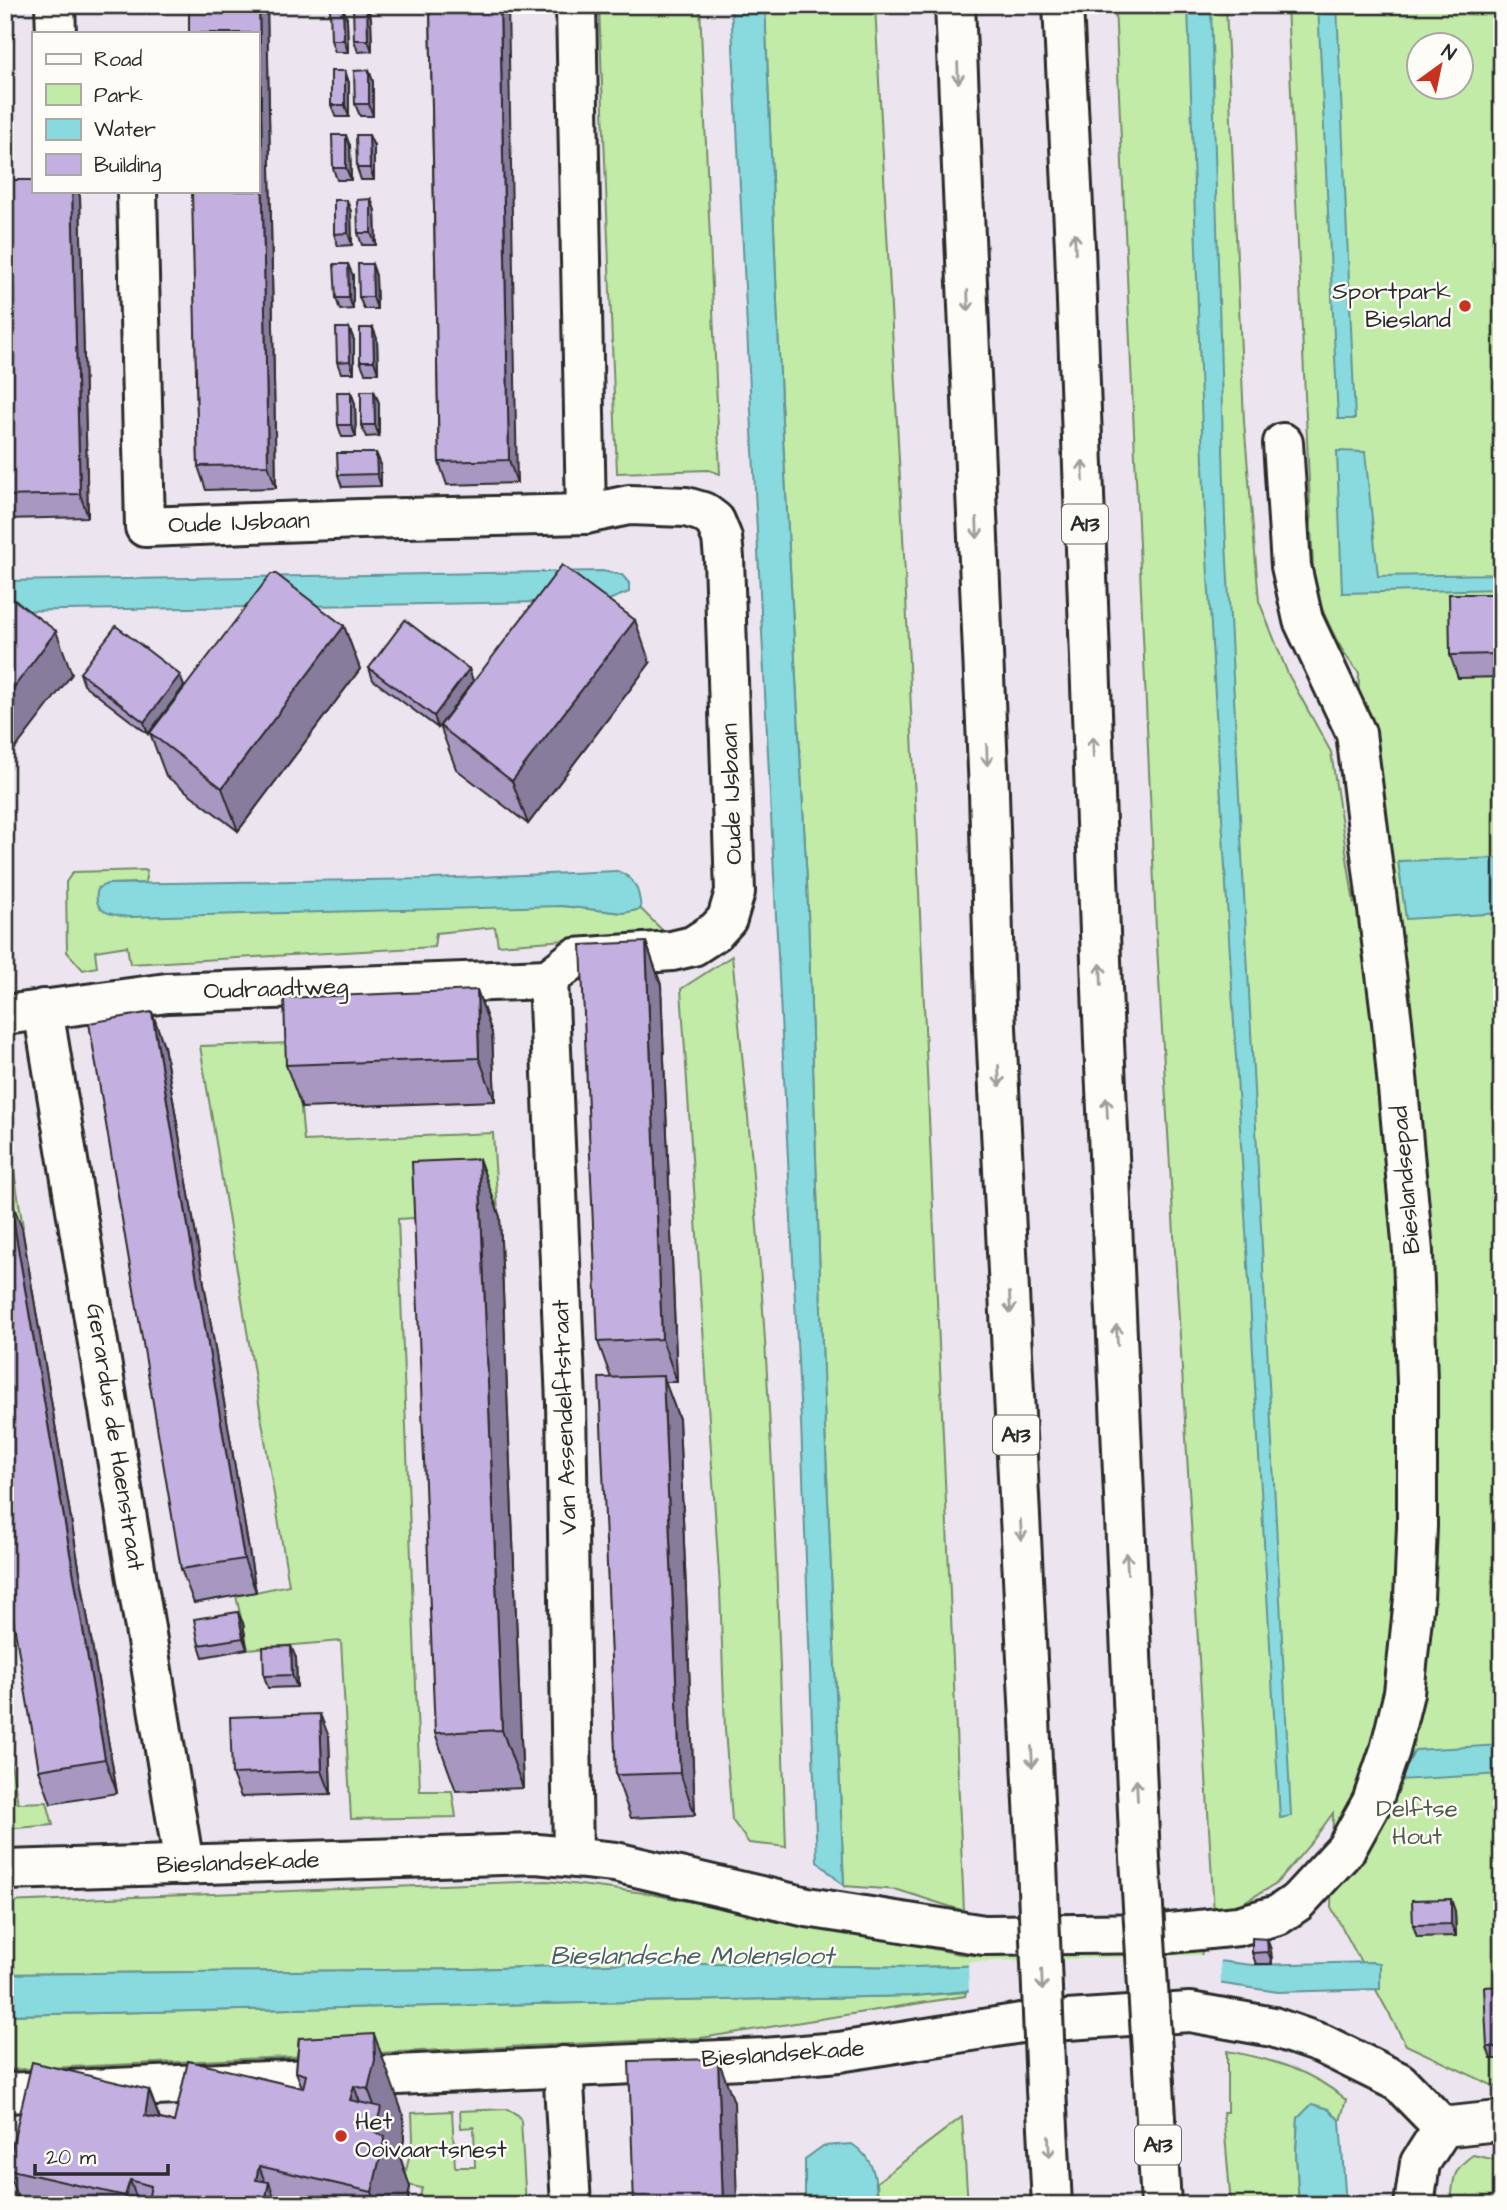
<svg xmlns="http://www.w3.org/2000/svg" width="1507" height="2210" font-family="'Architects Daughter',sans-serif">
<style>
.green{fill:#c1eba7;stroke:#768b69;stroke-width:2;fill-rule:evenodd}
.water{fill:#89dadf;stroke:#639497;stroke-width:2}
.pier{fill:#ece5f0}
.lines{fill:none;stroke-linecap:round;stroke-linejoin:round}
.minor-casing{stroke:#2b2b2b;stroke-width:44}
.highway-casing{stroke:#2b2b2b;stroke-width:44}
.minor{stroke:#fdfcf7;stroke-width:38}
.highway{stroke:#fdfcf7;stroke-width:38}
.highway-bridge-casing{stroke:#2b2b2b;stroke-width:44;stroke-linecap:butt}
.highway-bridge{stroke:#fdfcf7;stroke-width:38}
.wall{fill:#a897c1;stroke:#2b2b2b;stroke-width:2}
.shaded-wall{fill:#887b9d;stroke:#2b2b2b;stroke-width:2}
.building{fill:#c3b0e0;stroke:#2b2b2b;stroke-width:2}
.oneway{stroke:#9e9e9b}
.poi-dot{fill:#c8321e;stroke:#fdfcf7;stroke-width:2.5}
.labels{text-anchor:middle;dominant-baseline:central;stroke-width:5;stroke-linejoin:round;paint-order:stroke}
.shield{fill:#fdfcf7;stroke:#6a6a68;stroke-width:2}
.shield-label{font-size:23px;font-weight:bold;fill:#2b2b2b}
.poi-label{font-size:24px;fill:#2b2b2b;stroke:#fdfcf7;text-anchor:end}
.street-label{font-size:24px;fill:#2b2b2b;stroke:#fdfcf7}
.park-label{font-size:24px;fill:#505b4a;stroke:#fdfcf7}
.water-label{font-size:26px;font-style:italic;fill:#476061;stroke:#fdfcf7}
</style>
<rect width="100%" height="100%" fill="#ece5f0"/>
<filter id="ink" filterUnits="userSpaceOnUse"><feTurbulence type="fractalNoise" baseFrequency=".0143" numOctaves="2"/><feDisplacementMap in="SourceGraphic" scale="14" xChannelSelector="R" yChannelSelector="G"/><feConvolveMatrix kernelMatrix="1 2 1 2 8 2 1 2 1" color-interpolation-filters="sRGB"/></filter>
<g filter="url(#ink)">
<!-- green -->
<g class="green">
<path d="M599,5H700L720,474L709,470L617,473Z"/>
<path d="M765,5H875L905,574L964,1911L898,1890L844,1886L824,1403L807,882L781,401Z"/>
<path d="M1115,5H1226L1244,421L1259,601L1288,674L1331,752L1354,904L1359,673C1338,649 1326,618 1314,590L1287,5H1502V2090L1406,2045L1331,1907L1333,1813L1311,1843L1275,1885L1224,1913H1214L1156,929ZM1420,46H1462V88H1420Z"/>
<path d="M147,870L145,883L107,884L562,906L623,913L641,909L665,933L498,945L495,927L436,933L434,947L130,964L127,946L95,951L97,967L83,970L67,952L66,882L73,872Z"/>
<path d="M732,956C741,1042 750,1128 756,1214C773,1424 779,1636 786,1847L749,1843L732,1820L725,1730L720,1589L681,989Z"/>
<path d="M295,1043L304,1141L493,1133L498,1213L398,1219L420,1791H452L456,1817L351,1819L341,1641L248,1649L236,1596L289,1585L200,1046Z"/>
<path d="M14,1172L23,1227L5,1230V1173Z"/>
<path d="M5,1729L18,1803L47,1802L53,1825L5,1829Z"/>
<path d="M547,1881L645,1893L960,1954L990,1956L1202,1949L1201,1959L1091,1963L913,1967L635,1963L474,1969L5,1974V1902Z"/>
<path d="M966,1992L965,1996L701,2038L5,2070V2015L914,1996Z"/>
<path d="M1227,2051C1270,2059 1312,2070 1346,2100L1340,2121L1329,2109L1298,2118L1296,2153L1299,2205H1231L1223,2112H1227Z"/>
<path d="M507,2109L518,2115L521,2121L526,2205H418L422,2188L403,2184L413,2140L412,2113L452,2111L455,2167H475L474,2127L461,2128L460,2111Z"/>
<path d="M962,2117L968,2205H878L877,2182Z"/>
<path d="M1473,2155L1502,2161V2205H1451C1453,2181 1452,2169 1473,2155Z"/>
</g>
<!-- water -->
<g class="water">
<path d="M731,5H765L781,401L807,882L824,1403L844,1886L817,1861L801,1422Z"/>
<path d="M1188,5H1211L1225,521L1291,1816L1280,1818L1205,523Z"/>
<path d="M1318,5H1337L1355,419H1338Z"/>
<path d="M1337,451L1365,452L1378,576L1502,574V589L1342,593Z"/>
<path d="M602,571L622,575L629,583V592L606,601L5,611V581Z"/>
<path d="M1502,858V913L1406,919L1398,861Z"/>
<path d="M617,871C636,878 639,890 641,909L623,913L562,906L129,917C110,915 91,912 98,888L107,884L432,879Z"/>
<path d="M1502,1745V1774L1399,1780L1415,1750Z"/>
<path d="M1201,1959L1252,1965L1373,1962L1380,1963V1989L1278,1992L1197,1980L997,1988L914,1996L5,2015V1974L474,1969L635,1963L913,1967L1091,1963Z"/>
<path d="M1312,2104L1329,2109L1340,2121L1346,2205H1299L1296,2153L1298,2118Z"/>
<path d="M852,2144C875,2159 876,2179 878,2205H805V2159L823,2146Z"/>
</g>
<!-- pier -->
<path class="pier" d="M1201,1955L1220,1958L1221,1987L1197,1984L997,1992L969,1995L968,1962Z"/>
<g class="lines">
<defs>
<g id="minor">
<path d="M55,5L56,33"/>
<path d="M576,5L586,514"/>
<path d="M137,191L145,527L360,519L586,514L629,505L686,507L703,512L715,521L722,538L724,558L735,892L727,919L716,931L693,946L672,951L575,958L548,979"/>
<path d="M548,979L566,1403L573,1856"/>
<path d="M43,1009L184,1865"/>
<path d="M5,1015L167,993L548,979"/>
<path d="M5,1870L537,1854L615,1862L807,1907L984,1935L1170,1933L1238,1926L1278,1915L1297,1902L1346,1849L1372,1802L1390,1750L1404,1693L1414,1599L1417,1526V1383L1413,1252L1392,1022L1356,733L1303,620L1291,566L1283,443"/>
<path d="M563,2066L571,2205"/>
<path d="M5,2093L765,2058L839,2052L1021,2023L1190,2012L1273,2027L1322,2044L1399,2082L1443,2127"/>
<path d="M1443,2127L1498,2121L1502,2123"/>
<path d="M1414,2205L1420,2163L1443,2127"/>
</g>
<g id="highway">
<path d="M955,5L989,792L995,1007L1037,1863"/>
<path d="M1063,5L1075,247L1104,1042L1140,1858"/>
<path d="M1154,2084L1161,2205"/>
<path d="M1046,2089L1052,2205"/>
</g>
</defs>
<!-- minor casing -->
<use href="#minor" class="minor-casing"/>
<!-- highway casing -->
<use href="#highway" class="highway-casing"/>
<!-- minor -->
<use href="#minor" class="minor"/>
<!-- highway -->
<use href="#highway" class="highway"/>
<defs>
<g id="highway-bridge">
<path d="M1140,1858L1154,2084"/>
<path d="M1037,1863L1046,2089"/>
</g>
</defs>
<!-- highway-bridge casing -->
<use href="#highway-bridge" class="highway-bridge-casing"/>
<!-- highway-bridge -->
<use href="#highway-bridge" class="highway-bridge"/>
</g>
<!-- wall -->
<g class="wall">
<path d="M5,5H8L10,132H9V148H5Z"/>
<path d="M189,5H267L276,488L206,490L198,466Z"/>
<path d="M430,5L517,483L447,485L439,462Z"/>
<path d="M367,6L371,18L372,51L358,52L354,40Z"/>
<path d="M347,19L348,52H335L331,40Z"/>
<path d="M369,70L373,82V116H360L355,104Z"/>
<path d="M345,71L349,83V117H336L331,105Z"/>
<path d="M350,146L351,180H337L333,168Z"/>
<path d="M374,146V180H361L357,168Z"/>
<path d="M33,191H78L80,197L88,517L5,519V468H9V453H5V400H8Z"/>
<path d="M371,199L375,211L376,245H362L358,233Z"/>
<path d="M351,212L352,245L338,246L334,234Z"/>
<path d="M372,264L376,276L377,309H364L359,297Z"/>
<path d="M353,276V309L340,310L336,298Z"/>
<path d="M349,328L354,340V373H341L337,362Z"/>
<path d="M373,328L377,339L378,373H365L360,361Z"/>
<path d="M374,391L379,403V436L366,437L361,425Z"/>
<path d="M351,392L355,404L356,437H342L338,425Z"/>
<path d="M376,453L381,465V486L342,487L338,475Z"/>
<path d="M1502,594V677L1458,678L1450,655Z"/>
<path d="M344,626L360,669L238,831L166,776L150,733Z"/>
<path d="M650,663L528,824L456,769L440,726Z"/>
<path d="M369,668L469,669L473,681L438,728L373,680Z"/>
<path d="M80,673L184,686L148,734L84,685Z"/>
<path d="M646,942L661,985L677,1382H665L679,1419L695,1815L631,1818L616,1775L611,1378L598,1342Z"/>
<path d="M477,990L492,1033L495,1101L302,1108L286,1065Z"/>
<path d="M152,1012L164,1046L256,1592L194,1603L181,1569Z"/>
<path d="M479,1159L500,1217L523,1788L456,1791L435,1733Z"/>
<path d="M9,1195L22,1228L117,1793L51,1804L39,1770Z"/>
<path d="M243,1623L247,1649L203,1657L199,1645Z"/>
<path d="M296,1658L297,1687L268,1688L264,1676Z"/>
<path d="M329,1737L331,1794L241,1797L232,1774Z"/>
<path d="M1455,1911L1456,1936L1417,1937L1413,1925Z"/>
<path d="M1267,1939L1271,1950L1272,1964H1256L1252,1953Z"/>
<path d="M1502,1986V2059H1491L1487,2047Z"/>
<path d="M299,2038L403,2114L404,2140L400,2157L410,2187L408,2197L411,2205H20L7,2169L149,2090L160,2119L174,2122L302,2087L296,2072Z"/>
</g>
<!-- shaded-wall -->
<g class="shaded-wall">
<path d="M5,5H8L10,132L5,118Z"/>
<path d="M259,5H267L276,488L268,465Z"/>
<path d="M500,5H508L517,483L509,460Z"/>
<path d="M367,6L371,18L372,51L368,40Z"/>
<path d="M343,7L347,19L348,52L344,40Z"/>
<path d="M369,70L373,82V116L369,104Z"/>
<path d="M345,71L349,83V117L345,105Z"/>
<path d="M5,122L9,132V148L5,137Z"/>
<path d="M346,135L350,146L351,180L346,168Z"/>
<path d="M369,135L374,146V180L370,168Z"/>
<path d="M72,191H78L80,197L88,517L80,494Z"/>
<path d="M371,199L375,211L376,245L371,233Z"/>
<path d="M347,200L351,212L352,245L348,233Z"/>
<path d="M348,264L353,276V309L349,298Z"/>
<path d="M372,264L376,276L377,309L373,297Z"/>
<path d="M349,328L354,340V373L350,361Z"/>
<path d="M373,328L377,339L378,373L374,361Z"/>
<path d="M374,391L379,403V436L375,425Z"/>
<path d="M351,392L355,404L356,437L351,425Z"/>
<path d="M376,453L381,465V486L377,474Z"/>
<path d="M635,620L650,663L528,824L512,781Z"/>
<path d="M344,626L360,669L238,831L222,788Z"/>
<path d="M56,631L72,674L5,762V699Z"/>
<path d="M469,669L473,681L438,728L434,716Z"/>
<path d="M180,675L184,686L148,734L144,722Z"/>
<path d="M646,942L661,985L677,1382L662,1339Z"/>
<path d="M477,990L492,1033L495,1101L479,1058Z"/>
<path d="M152,1012L164,1046L256,1592L244,1559Z"/>
<path d="M479,1159L500,1217L523,1788L502,1730Z"/>
<path d="M9,1195L22,1228L117,1793L105,1759Z"/>
<path d="M663,1376L679,1419L695,1815L680,1773Z"/>
<path d="M238,1612L243,1623L247,1649L243,1638Z"/>
<path d="M291,1646L296,1658L297,1687L292,1675Z"/>
<path d="M320,1714L329,1737L331,1794L322,1771Z"/>
<path d="M1451,1899L1455,1911L1456,1936L1451,1924Z"/>
<path d="M1267,1939L1271,1950L1272,1964L1268,1952Z"/>
<path d="M374,2034L403,2114L404,2140L400,2157L410,2187L408,2197L411,2205H377L372,2192L350,2100L354,2086L380,2158L375,2133L379,2118L368,2089Z"/>
<path d="M718,2059L734,2102L737,2205H723Z"/>
<path d="M149,2090L178,2170L145,2116Z"/>
<path d="M259,2166L268,2190L269,2182L277,2205H266L256,2180Z"/>
<path d="M130,2180L139,2205H128L125,2196Z"/>
<path d="M235,2196L239,2205H233Z"/>
</g>
<!-- building -->
<g class="building">
<path d="M189,5H259L268,465L198,466L192,191H257V33H189Z"/>
<path d="M430,5H500L509,460L439,462Z"/>
<path d="M353,6H367L368,40H354Z"/>
<path d="M330,7H343L344,40H331Z"/>
<path d="M369,70V104H355L354,71Z"/>
<rect x="331" y="71" width="14" height="34"/>
<path d="M332,135H346V168H333Z"/>
<path d="M356,135H369L370,168H357Z"/>
<path d="M5,180H33V191H72L80,494L5,496V468H9L8,430H5V400H8L5,270Z"/>
<path d="M371,199V233H358L357,200Z"/>
<path d="M334,200H347L348,233L334,234Z"/>
<path d="M334,264H348L349,298H336Z"/>
<path d="M358,264H372L373,297H359Z"/>
<path d="M336,328H349L350,361L337,362Z"/>
<path d="M360,328H373L374,361H360Z"/>
<path d="M361,391H374L375,425H361Z"/>
<path d="M337,392H351V425H338Z"/>
<path d="M337,453H376L377,474L338,475Z"/>
<path d="M562,565L635,620L512,781L440,726Z"/>
<path d="M271,574H276L344,626L222,788L150,733Z"/>
<path d="M5,593L56,631L5,699Z"/>
<path d="M1449,594H1502V654L1450,655Z"/>
<path d="M405,620L469,669L434,716L369,668Z"/>
<path d="M116,626L180,675L144,722L80,673Z"/>
<path d="M646,942L662,1339L598,1342L581,945Z"/>
<path d="M477,990L479,1058L286,1065L284,998Z"/>
<path d="M152,1012L244,1559L181,1569L89,1023Z"/>
<path d="M479,1159L502,1730L435,1733L412,1162Z"/>
<path d="M5,1195H9L105,1759L39,1770L5,1572Z"/>
<path d="M663,1376L680,1773L616,1775L599,1378Z"/>
<path d="M238,1612L243,1638L199,1645L194,1619Z"/>
<path d="M291,1646L292,1675L264,1676L263,1647Z"/>
<path d="M320,1714L322,1771L232,1774L230,1717Z"/>
<path d="M1451,1899V1924L1413,1925L1412,1900Z"/>
<path d="M1252,1938L1267,1939L1268,1952L1252,1953Z"/>
<path d="M1502,1986V2047H1487L1484,1987Z"/>
<path d="M374,2034L375,2060L368,2089L354,2086L350,2100L381,2107L375,2133L385,2136L372,2192L259,2166L256,2180L269,2182L265,2202L235,2196L233,2205H147L151,2186L130,2180L125,2196L7,2169L32,2062L149,2090L145,2116L174,2122L188,2061L303,2088L306,2075L296,2072L299,2038Z"/>
<path d="M718,2059L723,2205H634L629,2061Z"/>
</g>
<!-- one-way arrows -->
<defs><path id="oneway-shaft" d="M-6 0H5M1.5-3L5.5 0L1.5 3" fill="none" stroke-width="1.6" stroke-linecap="round" stroke-linejoin="round" transform="scale(1.75)"/></defs>
<g class="oneway">
<use href="#oneway-shaft" transform="translate(958 73) rotate(88)"/>
<use href="#oneway-shaft" transform="translate(1075 243) rotate(-93)"/>
<use href="#oneway-shaft" transform="translate(968 301) rotate(88)"/>
<use href="#oneway-shaft" transform="translate(1083 471) rotate(-92)"/>
<use href="#oneway-shaft" transform="translate(977 528) rotate(88)"/>
<use href="#oneway-shaft" transform="translate(1093 747) rotate(-92)"/>
<use href="#oneway-shaft" transform="translate(987 755) rotate(88)"/>
<use href="#oneway-shaft" transform="translate(1101 974) rotate(-92)"/>
<use href="#oneway-shaft" transform="translate(999 1076) rotate(87)"/>
<use href="#oneway-shaft" transform="translate(1107 1108) rotate(-93)"/>
<use href="#oneway-shaft" transform="translate(1010 1303) rotate(87)"/>
<use href="#oneway-shaft" transform="translate(1117 1335) rotate(-93)"/>
<use href="#oneway-shaft" transform="translate(1021 1530) rotate(87)"/>
<use href="#oneway-shaft" transform="translate(1127 1563) rotate(-93)"/>
<use href="#oneway-shaft" transform="translate(1032 1757) rotate(87)"/>
<use href="#oneway-shaft" transform="translate(1137 1790) rotate(-93)"/>
<use href="#oneway-shaft" transform="translate(1042 1980) rotate(88)"/>
<use href="#oneway-shaft" transform="translate(1049 2147) rotate(87)"/>
</g>
</g>
<!-- markers -->
<g class="poi-dot">
<circle cx="1465" cy="306" r="7"/>
<circle cx="341" cy="2136" r="7"/>
</g>
<g class="labels">
<!-- shield labels -->
<g class="shield">
<rect x="1062" y="504.5" width="46" height="39" rx="5"/>
<rect x="993" y="1415.5" width="46" height="39" rx="5"/>
<rect x="1135" y="2125.5" width="46" height="39" rx="5"/>
</g>
<g class="shield-label">
<text x="1085" y="524">A13</text>
<text x="1016" y="1435">A13</text>
<text x="1158" y="2145">A13</text>
</g>
<!-- poi labels -->
<g class="poi-label">
<text x="1451" y="292">Sportpark<tspan x="1451" dy="28">Biesland</tspan></text>
<text x="355" y="2122" text-anchor="start">Het<tspan x="355" dy="28">Ooivaartsnest</tspan></text>
</g>
<!-- street labels -->
<g class="street-label">
<text transform="translate(239 523) rotate(-2)">Oude IJsbaan</text>
<text transform="translate(732 794) rotate(-92)">Oude IJsbaan</text>
<text transform="translate(276 989) rotate(-2)">Oudraadtweg</text>
<text transform="translate(1406 1180) rotate(-95)">Bieslandsepad</text>
<text transform="translate(565 1417) rotate(-92)">Van Assendelftstraat</text>
<text transform="translate(115 1437) rotate(81)">Gerardus de Haenstraat</text>
<text transform="translate(238 1863) rotate(-2)">Bieslandsekade</text>
<text transform="translate(783 2054) rotate(-4)">Bieslandsekade</text>
</g>
<!-- park labels -->
<g class="park-label">
<text x="1417" y="1809">Delftse<tspan x="1417" dy="28">Hout</tspan></text>
</g>
<!-- water labels -->
<g class="water-label">
<text x="692" y="1956">Bieslandsche Molensloot</text>
</g>
</g>
<!-- margin -->
<rect width="1507" height="2210" fill="none" stroke="#fdfcf7" stroke-width="28"/>
<rect x="14" y="14" width="1479" height="2182" fill="none" stroke="#2b2b2b" stroke-width="2.5" filter="url(#ink)"/>
<!-- legend -->
<rect x="32" y="32" width="228" height="161" fill="#fdfcf7" stroke="#a9a8a5" stroke-width="2"/>
<rect x="46" y="54" width="35" height="10" fill="#fdfcf7" stroke="#a9a8a5" stroke-width="2"/>
<text x="94" y="66" font-size="21" fill="#2b2b2b">Road</text>
<rect x="46" y="84" width="35" height="21" fill="#c1eba7" stroke="#a9a8a5" stroke-width="2"/>
<text x="94" y="102" font-size="21" fill="#2b2b2b">Park</text>
<rect x="46" y="119" width="35" height="21" fill="#89dadf" stroke="#a9a8a5" stroke-width="2"/>
<text x="94" y="136" font-size="21" fill="#2b2b2b">Water</text>
<rect x="46" y="154" width="35" height="21" fill="#c3b0e0" stroke="#a9a8a5" stroke-width="2"/>
<text x="94" y="172" font-size="21" fill="#2b2b2b">Building</text>
<!-- north arrow -->
<g transform="translate(1440 66) rotate(33)"><circle r="33" fill="#fdfcf7" stroke="#a9a8a5" stroke-width="2"/>
<path d="M0-5L12 26L0 18L-12 26Z" fill="#c8321e"/>
<text y="-10" font-size="19" font-weight="bold" text-anchor="middle" fill="#2b2b2b">N</text>
</g>
<!-- scale -->
<path d="M35 2164v10h133v-10" fill="none" stroke="#2b2b2b" stroke-width="3.5"/>
<text x="46" y="2164" font-size="21" fill="#2b2b2b" stroke="#fdfcf7" stroke-width="5" paint-order="stroke">20 m</text>
</svg>
